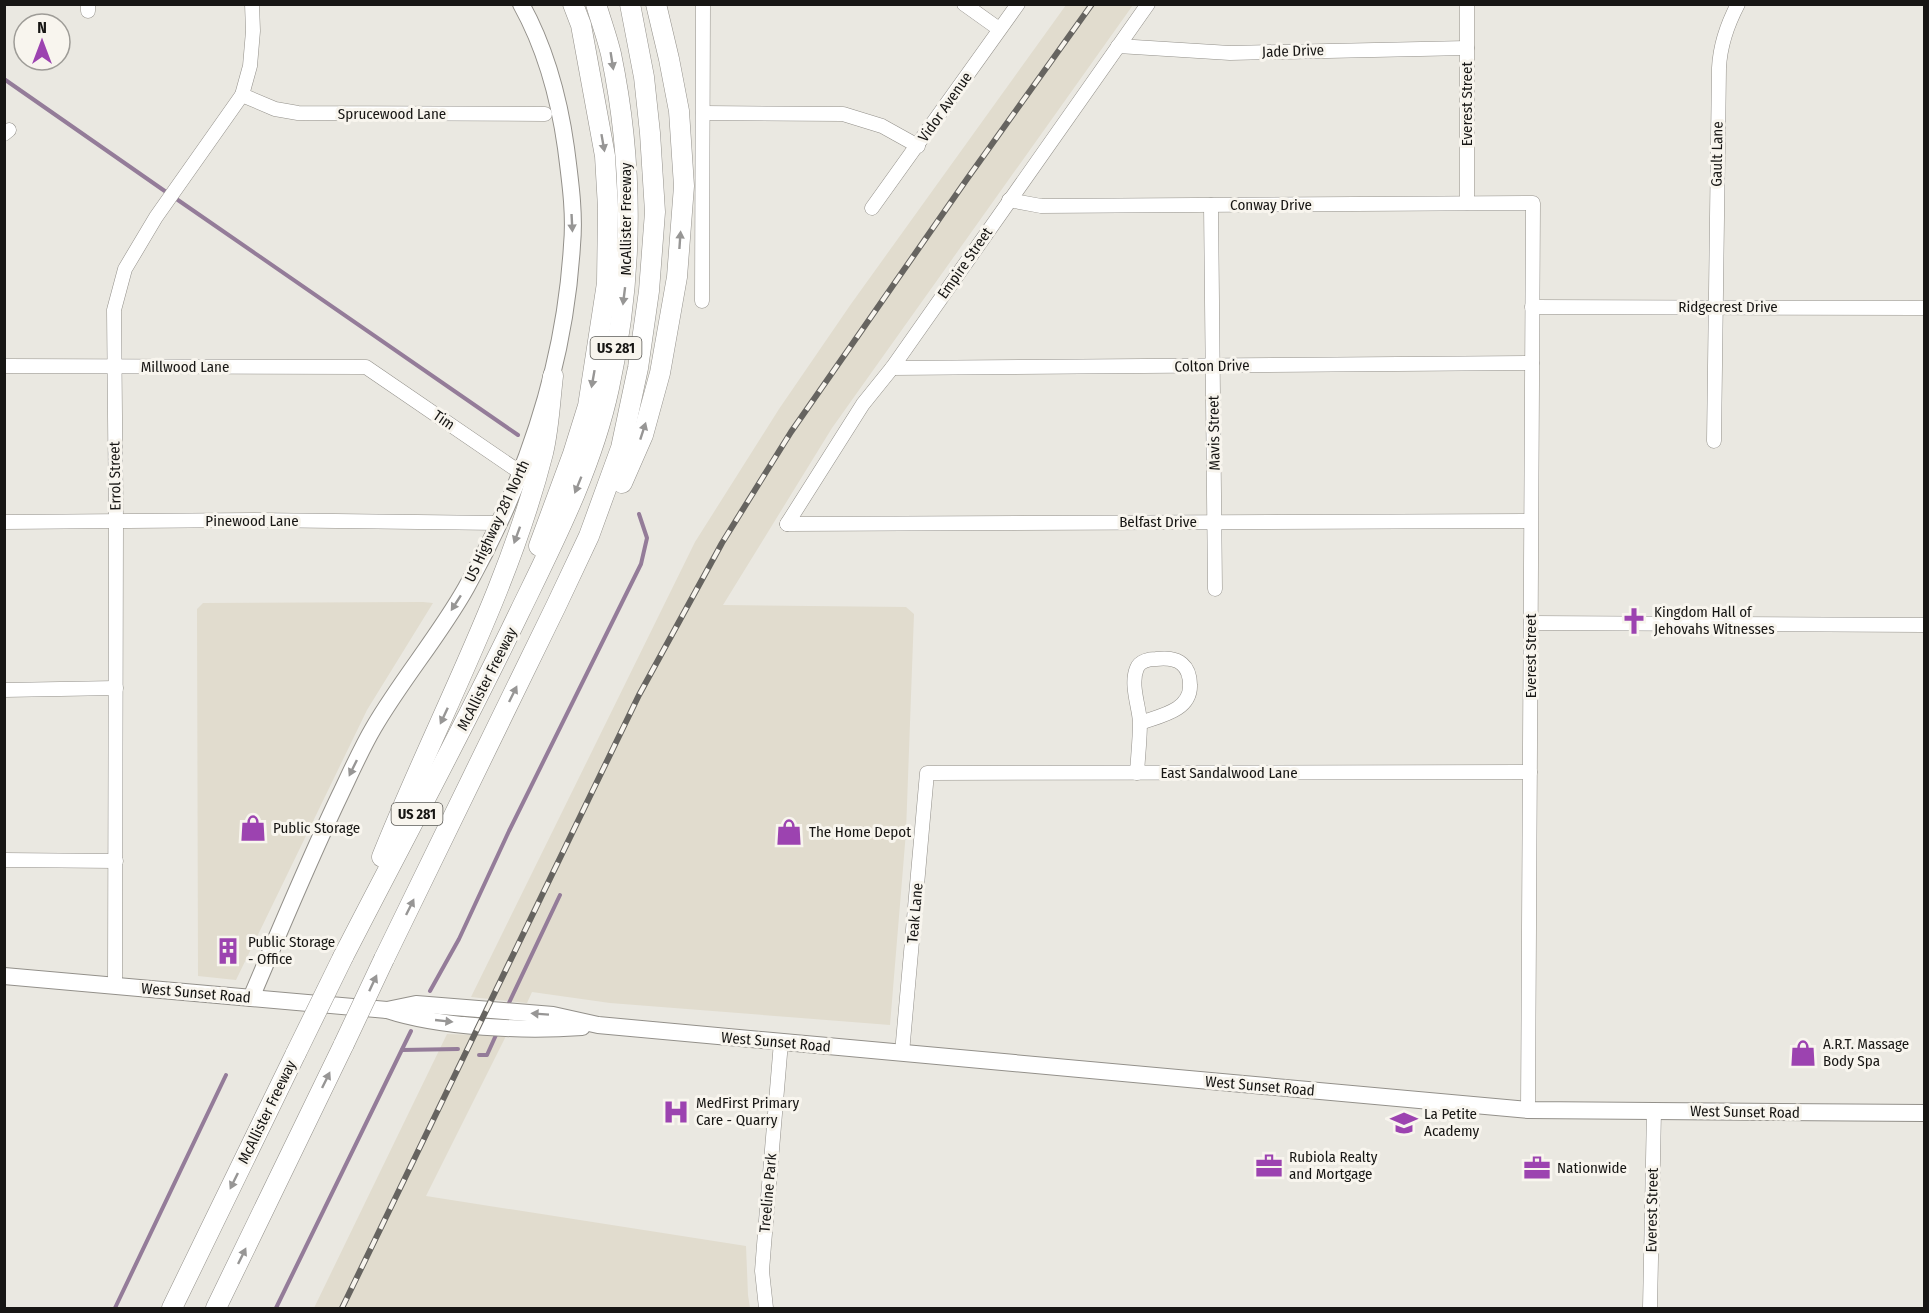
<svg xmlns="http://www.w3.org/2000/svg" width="1929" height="1313" font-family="'Fira Sans Condensed',sans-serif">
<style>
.built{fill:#e1dcce}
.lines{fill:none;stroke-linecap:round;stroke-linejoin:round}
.stream{stroke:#947c99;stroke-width:4}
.minor-casing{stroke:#93908a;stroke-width:15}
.major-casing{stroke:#93908a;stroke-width:18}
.highway-casing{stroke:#93908a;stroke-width:21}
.minor{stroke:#fff;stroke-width:14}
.major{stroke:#fff;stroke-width:16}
.highway{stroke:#fff;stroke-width:20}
.rail-casing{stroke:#666460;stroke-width:6}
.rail{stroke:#f8f5ee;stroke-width:4;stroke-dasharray:11;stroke-linecap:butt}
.highway-bridge-casing{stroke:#93908a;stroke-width:21;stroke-linecap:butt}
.highway-bridge{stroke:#fff;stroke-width:20}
.oneway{fill:#979695}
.labels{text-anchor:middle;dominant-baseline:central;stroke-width:6;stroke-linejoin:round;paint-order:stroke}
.shield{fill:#f8f5ee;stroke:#5a5955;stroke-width:1.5}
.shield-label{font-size:14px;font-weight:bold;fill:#171614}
.street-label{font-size:15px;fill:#171614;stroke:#f8f5ee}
.poi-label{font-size:15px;fill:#171614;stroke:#f8f5ee;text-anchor:start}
</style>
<rect width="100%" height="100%" fill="#eae8e1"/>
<!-- built -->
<g class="built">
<path d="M1066,5H1133L832,428L723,605L906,607L914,614L906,832L890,1025L610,1003L532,992L527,1003L471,997L695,542L779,409L851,304Z"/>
<path d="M423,602L433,603L367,710L236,980L198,976L197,609L203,603Z"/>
<path d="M447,1034L506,1036L426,1196L746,1246L748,1295L750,1308H314Z"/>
</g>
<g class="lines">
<!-- stream -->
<g class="stream">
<path d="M4,79L169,194"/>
<path d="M175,198L518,435"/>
<path d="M430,991L459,939L509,831L641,564L647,538L639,514"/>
<path d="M508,1005L560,895"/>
<path d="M402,1050L458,1049"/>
<path d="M479,1055H487L496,1035"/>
<path d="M115,1308L226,1075"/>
<path d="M276,1308L411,1031"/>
</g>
<defs>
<g id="minor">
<path d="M964,4L999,29"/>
<path d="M1467,4V203"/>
<path d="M88,11V4"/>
<path d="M1118,46L1230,53L1467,48"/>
<path d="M242,95L275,109L298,113L545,114"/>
<path d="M703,113L843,114L882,126L918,146"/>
<path d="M4,134L9,130"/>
<path d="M1009,200L1041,206L1533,203L1528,1110"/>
<path d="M1211,205L1215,589"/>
<path d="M872,208L1018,4"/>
<path d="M702,301L703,4"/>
<path d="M1532,307L1924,308"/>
<path d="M4,366L366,367L521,473"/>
<path d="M892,368L1532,363"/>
<path d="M1714,441L1719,68C1720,47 1728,23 1738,4"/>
<path d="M4,522L252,520L499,523"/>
<path d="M787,524L1530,521"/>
<path d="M787,524L863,404L892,368L1148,4"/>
<path d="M1531,623L1924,625"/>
<path d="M4,690L116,688"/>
<path d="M1137,773C1138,756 1140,739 1140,722C1139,706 1130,684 1137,668C1140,661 1149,659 1156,659C1166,658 1175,658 1182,664C1188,669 1190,677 1190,685C1191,711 1159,716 1140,723"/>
<path d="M4,860L116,861"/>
<path d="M115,986L116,521L114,310L125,269L156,217L242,95L250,66L253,31L252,4"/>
<path d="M902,1053L927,773L1530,772"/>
<path d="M766,1308L762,1271L764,1245L781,1042"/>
<path d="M1650,1308L1654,1111"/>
</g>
<g id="major">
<path d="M4,976L387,1010C441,1028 525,1031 582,1027"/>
<path d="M251,998C280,930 308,862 340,795C351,772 361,749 374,727C402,679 439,636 466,588C525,482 565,366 572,245C575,213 570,180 566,148C559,98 546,49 521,4"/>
<path d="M387,1010L416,1004L553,1015L598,1025L1528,1110L1924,1113"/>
</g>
<g id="highway">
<path d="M622,483L643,435L660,373L677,277L684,186L679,111L669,59L656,4"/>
<path d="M539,546L573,454L588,406L607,283L608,208L605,156L581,25L573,4"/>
<path d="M382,857C435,724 508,592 543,453C549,428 550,401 553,376"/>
<path d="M343,957C402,842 464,728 520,611C555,539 592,467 609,388C633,278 634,165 611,54C607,37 601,21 596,4"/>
<path d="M384,959L556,606L589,536L621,448L638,368L649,291L655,212L650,133L644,77L630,4"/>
<path d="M172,1308L296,1053"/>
<path d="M216,1308L344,1044"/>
</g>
</defs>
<!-- minor casing -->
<use href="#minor" class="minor-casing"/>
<!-- major casing -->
<use href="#major" class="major-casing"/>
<!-- highway casing -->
<use href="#highway" class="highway-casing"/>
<!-- minor -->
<use href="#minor" class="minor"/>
<!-- major -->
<use href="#major" class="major"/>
<!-- highway -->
<use href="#highway" class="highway"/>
<defs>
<path id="rail" d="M342,1308L639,695L722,543L791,432L967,179L1092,4"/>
</defs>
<!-- rail casing -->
<use href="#rail" class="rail-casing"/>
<!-- rail -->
<use href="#rail" class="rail"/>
<defs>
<g id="highway-bridge">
<path d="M344,1044L384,959"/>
<path d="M296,1053L343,957"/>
</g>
</defs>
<!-- highway-bridge casing -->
<use href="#highway-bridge" class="highway-bridge-casing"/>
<!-- highway-bridge -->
<use href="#highway-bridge" class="highway-bridge"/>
</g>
<!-- one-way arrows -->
<defs><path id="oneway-solid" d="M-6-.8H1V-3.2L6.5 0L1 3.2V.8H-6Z" transform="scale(1.5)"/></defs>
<g class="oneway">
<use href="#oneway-solid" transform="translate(612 61) rotate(81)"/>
<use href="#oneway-solid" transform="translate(603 143) rotate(80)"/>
<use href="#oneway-solid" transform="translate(572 223) rotate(87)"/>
<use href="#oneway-solid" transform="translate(680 240) rotate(-86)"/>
<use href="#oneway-solid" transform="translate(624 296) rotate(97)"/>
<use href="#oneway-solid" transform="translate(593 379) rotate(100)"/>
<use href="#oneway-solid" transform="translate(643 431) rotate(-72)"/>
<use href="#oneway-solid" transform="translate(578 485) rotate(112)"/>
<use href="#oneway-solid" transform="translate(517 535) rotate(110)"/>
<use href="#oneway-solid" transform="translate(456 603) rotate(123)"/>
<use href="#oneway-solid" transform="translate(513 694) rotate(-64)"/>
<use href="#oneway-solid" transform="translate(444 716) rotate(115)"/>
<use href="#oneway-solid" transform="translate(353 768) rotate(116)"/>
<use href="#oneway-solid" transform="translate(410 907) rotate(-64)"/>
<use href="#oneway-solid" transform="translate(373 983) rotate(-65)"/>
<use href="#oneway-solid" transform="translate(540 1014) rotate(-176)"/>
<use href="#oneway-solid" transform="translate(444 1021) rotate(6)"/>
<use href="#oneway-solid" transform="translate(326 1080) rotate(-64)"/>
<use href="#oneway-solid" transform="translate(234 1181) rotate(116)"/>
<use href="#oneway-solid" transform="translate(242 1256) rotate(-64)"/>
</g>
<!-- icons -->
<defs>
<symbol id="church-bare" viewBox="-9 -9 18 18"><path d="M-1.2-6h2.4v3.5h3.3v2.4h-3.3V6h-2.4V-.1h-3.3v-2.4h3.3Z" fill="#9c43b0" stroke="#f8f5ee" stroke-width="2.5" paint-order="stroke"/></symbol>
<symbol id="shop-bare" viewBox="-9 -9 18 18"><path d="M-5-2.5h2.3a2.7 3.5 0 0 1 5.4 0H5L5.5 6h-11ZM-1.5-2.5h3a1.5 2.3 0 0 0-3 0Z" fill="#9c43b0" stroke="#f8f5ee" stroke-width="2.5" paint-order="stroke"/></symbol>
<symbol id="building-bare" viewBox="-9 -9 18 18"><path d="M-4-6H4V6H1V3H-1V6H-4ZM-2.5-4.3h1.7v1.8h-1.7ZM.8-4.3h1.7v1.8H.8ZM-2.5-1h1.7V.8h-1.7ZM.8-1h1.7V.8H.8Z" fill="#9c43b0" stroke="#f8f5ee" stroke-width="2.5" paint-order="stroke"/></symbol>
<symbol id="hospital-bare" viewBox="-9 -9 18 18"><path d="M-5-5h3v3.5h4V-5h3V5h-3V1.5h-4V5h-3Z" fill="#9c43b0" stroke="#f8f5ee" stroke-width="2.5" paint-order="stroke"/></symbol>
<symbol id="school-bare" viewBox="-9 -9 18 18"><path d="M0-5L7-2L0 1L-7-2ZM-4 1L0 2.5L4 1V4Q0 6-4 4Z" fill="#9c43b0" stroke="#f8f5ee" stroke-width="2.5" paint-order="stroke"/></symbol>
<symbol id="office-bare" viewBox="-9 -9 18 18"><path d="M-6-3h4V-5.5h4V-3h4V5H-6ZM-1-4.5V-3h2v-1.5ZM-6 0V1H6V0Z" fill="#9c43b0" stroke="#f8f5ee" stroke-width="2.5" paint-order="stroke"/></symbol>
</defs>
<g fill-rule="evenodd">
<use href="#church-bare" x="1615" y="602" width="38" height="38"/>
<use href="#shop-bare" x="234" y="809" width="38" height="38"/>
<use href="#shop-bare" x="770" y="813" width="38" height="38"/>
<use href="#building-bare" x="209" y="932" width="38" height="38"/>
<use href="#shop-bare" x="1784" y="1034" width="38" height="38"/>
<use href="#hospital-bare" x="657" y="1093" width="38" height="38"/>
<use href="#school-bare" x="1385" y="1104" width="38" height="38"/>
<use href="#office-bare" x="1250" y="1147" width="38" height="38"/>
<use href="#office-bare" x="1518" y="1149" width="38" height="38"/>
</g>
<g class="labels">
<!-- shield labels -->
<g class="shield">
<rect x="590.5" y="337" width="51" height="22" rx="4.5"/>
<rect x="391.5" y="803" width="51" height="22" rx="4.5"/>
</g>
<g class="shield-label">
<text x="616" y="348">US 281</text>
<text x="417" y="814">US 281</text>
</g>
<!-- street labels -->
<g class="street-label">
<text transform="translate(1293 51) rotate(-2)">Jade Drive</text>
<text transform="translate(1467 104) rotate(-90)">Everest Street</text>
<text transform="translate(945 107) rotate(-55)">Vidor Avenue</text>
<text x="392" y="114">Sprucewood Lane</text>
<text transform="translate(1717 154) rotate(-89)">Gault Lane</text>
<text x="1271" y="205">Conway Drive</text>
<text transform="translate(626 219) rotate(-90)">McAllister Freeway</text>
<text transform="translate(965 263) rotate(-55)">Empire Street</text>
<text x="1728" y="307">Ridgecrest Drive</text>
<text transform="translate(1212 366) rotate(-1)">Colton Drive</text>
<text x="185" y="367">Millwood Lane</text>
<text transform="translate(444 420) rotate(34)">Tim</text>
<text transform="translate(1214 433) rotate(-91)">Mavis Street</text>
<text transform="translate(115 476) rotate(-91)">Errol Street</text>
<text x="252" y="521">Pinewood Lane</text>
<text transform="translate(497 521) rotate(-65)">US Highway 281 North</text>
<text x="1158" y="522">Belfast Drive</text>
<text transform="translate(1531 656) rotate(-90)">Everest Street</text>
<text transform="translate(487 679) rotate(-63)">McAllister Freeway</text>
<text x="1229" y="773">East Sandalwood Lane</text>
<text transform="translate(915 913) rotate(-85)">Teak Lane</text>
<text transform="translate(196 993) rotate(5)">West Sunset Road</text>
<text transform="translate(776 1042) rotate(5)">West Sunset Road</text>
<text transform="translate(1260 1086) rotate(5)">West Sunset Road</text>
<text transform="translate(267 1112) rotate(-64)">McAllister Freeway</text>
<text transform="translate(1745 1112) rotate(1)">West Sunset Road</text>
<text transform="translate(768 1193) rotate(-85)">Treeline Park</text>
<text transform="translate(1652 1210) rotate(-89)">Everest Street</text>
</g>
<!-- poi labels -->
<g class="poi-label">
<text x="1654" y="612">Kingdom Hall of<tspan x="1654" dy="17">Jehovahs Witnesses</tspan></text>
<text x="273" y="828">Public Storage</text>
<text x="809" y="832">The Home Depot</text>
<text x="248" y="942">Public Storage<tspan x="248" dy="17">- Office</tspan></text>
<text x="1823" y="1044">A.R.T. Massage<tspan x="1823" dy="17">Body Spa</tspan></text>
<text x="696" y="1103">MedFirst Primary<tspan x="696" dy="17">Care - Quarry</tspan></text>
<text x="1424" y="1114">La Petite<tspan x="1424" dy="17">Academy</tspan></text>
<text x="1289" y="1157">Rubiola Realty<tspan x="1289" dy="17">and Mortgage</tspan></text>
<text x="1557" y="1168">Nationwide</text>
</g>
</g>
<!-- border -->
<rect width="1929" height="1313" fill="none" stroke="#171614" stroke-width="12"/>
<!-- north arrow -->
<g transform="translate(42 42)"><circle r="28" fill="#f8f5ee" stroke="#9e9c97" stroke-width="1.5"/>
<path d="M0-4.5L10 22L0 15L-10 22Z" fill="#9c43b0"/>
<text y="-9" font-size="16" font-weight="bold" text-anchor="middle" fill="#171614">N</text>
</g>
</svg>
